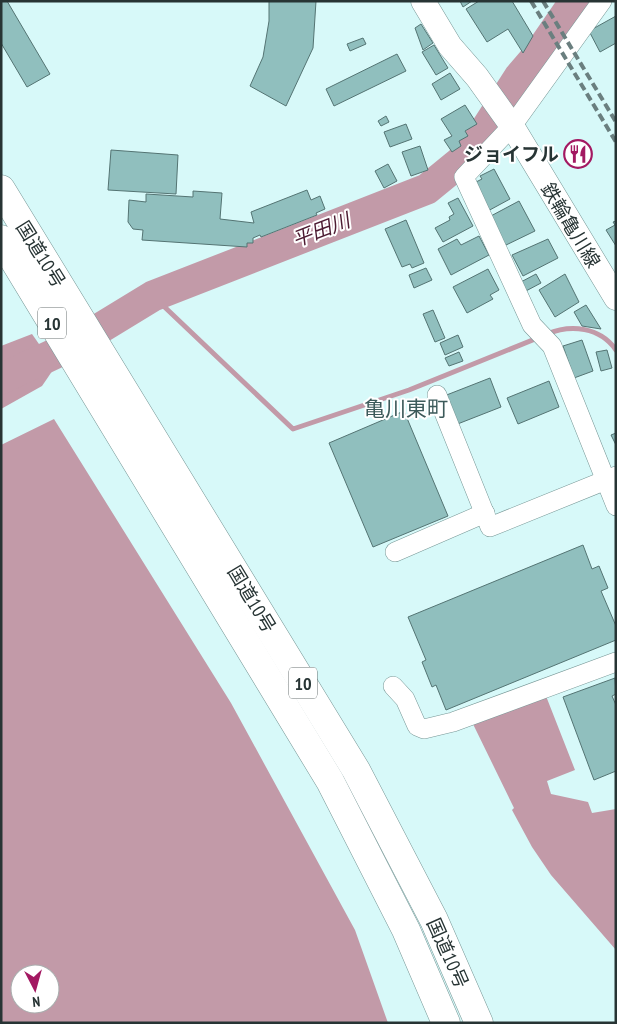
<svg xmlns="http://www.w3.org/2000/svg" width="617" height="1024" font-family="'PT Sans Narrow','Noto Sans JP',sans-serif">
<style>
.water{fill:#c29aa8;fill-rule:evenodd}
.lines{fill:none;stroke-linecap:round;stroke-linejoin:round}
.stream{stroke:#c29aa8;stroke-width:5}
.river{stroke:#c29aa8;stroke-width:31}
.building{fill:#90bfbe;stroke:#547473}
.minor-casing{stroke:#779796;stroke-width:20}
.major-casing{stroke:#779796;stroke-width:25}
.highway-casing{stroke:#779796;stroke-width:29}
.minor{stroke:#fff;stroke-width:19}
.major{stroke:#fff;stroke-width:24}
.highway{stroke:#fff;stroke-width:28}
.rail{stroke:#6a7f7f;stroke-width:4;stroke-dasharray:8 4;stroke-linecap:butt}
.labels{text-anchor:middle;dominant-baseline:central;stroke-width:4;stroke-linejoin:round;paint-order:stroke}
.shield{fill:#fff;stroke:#687171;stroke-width:1}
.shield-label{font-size:18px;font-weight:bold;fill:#273434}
.poi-label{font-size:19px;font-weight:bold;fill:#273434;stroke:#fff;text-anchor:end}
.street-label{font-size:19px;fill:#273434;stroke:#fff}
.water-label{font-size:20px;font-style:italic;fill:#4d1b32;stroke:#fff}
.quarter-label{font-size:21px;fill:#3c5a5a;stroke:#fff}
</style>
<rect width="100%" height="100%" fill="#d7f9f9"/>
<!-- water -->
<g class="water">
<path d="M32,334L55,367L42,386L1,409V346Z"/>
<path d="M54,419L231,703L355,930L388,1023H1V445ZM20,974H50V1004H20Z"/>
<path d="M546,696L575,770L547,781L551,794L588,802L592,813L616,809V950L551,875L532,847L512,810L514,808L473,724Z"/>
</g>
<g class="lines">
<!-- stream -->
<g class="stream">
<path d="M153,296L293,429L409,390L540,337"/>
<path d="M547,334C571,324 600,327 616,350"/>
</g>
<!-- river -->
<path class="river" d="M1,379L71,346L153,296L427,189L460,162L476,144L519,77L537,56L575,1"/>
</g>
<!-- building -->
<g class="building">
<path d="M1,1H7L50,74L27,87L1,43Z"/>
<path d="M269,1H316L313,48L286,106L250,86L263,57L269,21Z"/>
<path d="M460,1H472L463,7Z"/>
<path d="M479,1H512L533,36L523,53L508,29L487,42L466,9Z"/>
<path d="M616,16V43L600,52L589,31Z"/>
<path d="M421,24L433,43L423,50L415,28Z"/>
<path d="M363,38L366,44L350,51L347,44Z"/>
<path d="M434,45L448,68L436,75L422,52Z"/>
<path d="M397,54L406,71L334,106L326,89Z"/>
<path d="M450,73L460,89L441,100L432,84Z"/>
<path d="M465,105L477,124L465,131L468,136L459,141L461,146L452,152L444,140L452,136L441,119Z"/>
<path d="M386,116L389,122L381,126L378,121Z"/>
<path d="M406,124L412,139L390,147L384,132Z"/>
<path d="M420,146L428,170L411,176L402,152Z"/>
<path d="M111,150L178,155L176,194L108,190Z"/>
<path d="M388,164L397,181L384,188L375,171Z"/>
<path d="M494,169L510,199L486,212L472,184L482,179L480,176Z"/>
<path d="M307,190L311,200L320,196L325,209L316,213L317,215L261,237L260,235L253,238V243H247V247L142,240L143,230L133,229L128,222L129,200L146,202V194L193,197V191L222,193L220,219L254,223L251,212Z"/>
<path d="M458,198L473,226L443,242L435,228L450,220L449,217L454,214L448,203Z"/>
<path d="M519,201L535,231L504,246L489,217Z"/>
<path d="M406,220L424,263L412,268L410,264L402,267L385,229Z"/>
<path d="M616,221V246L606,230L615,225L613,222Z"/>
<path d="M479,236L489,255L451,275L438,249L457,239L461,245Z"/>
<path d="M548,239L558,258L523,276L512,255Z"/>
<path d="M426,268L432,280L414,288L409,275Z"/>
<path d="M488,269L499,290L490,295L493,299L467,313L453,287Z"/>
<path d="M536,274L541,283L524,292L519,283Z"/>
<path d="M565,274L579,302L555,317L539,290Z"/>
<path d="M586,305L601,329L582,326L574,312Z"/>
<path d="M433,310L445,338L435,342L423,314Z"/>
<path d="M458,335L463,347L445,355L440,343Z"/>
<path d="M582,340L593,371L574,378L563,346Z"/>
<path d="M607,350L612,368L601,371L596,352Z"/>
<path d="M459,352L463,361L449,366L445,358Z"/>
<path d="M490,378L501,407L455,425L444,396Z"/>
<path d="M549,381L559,407L518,424L507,398Z"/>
<path d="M404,411L448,516L373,547L329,443Z"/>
<path d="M616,433V445L611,435Z"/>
<path d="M583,545L592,569L599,566L608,588L601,591L616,626V640L446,710L436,685L432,687L422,662L426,660L408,617Z"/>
<path d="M615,678L616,694L612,696L616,705V771L594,780L563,697Z"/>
</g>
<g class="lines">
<defs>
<g id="minor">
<path d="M602,1L512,126L464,177L532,325L552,346L616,506"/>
<path d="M437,395L490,527L616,476"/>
<path d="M395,552L485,513"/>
<path d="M393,686L405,699L417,726L424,729L453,722L616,662"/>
</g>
<path id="major" d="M423,1L450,46L477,77L512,126L616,298"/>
<g id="highway">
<path d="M1,189L356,770L434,920L479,1023"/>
<path d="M1,239L330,781L406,930L446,1023"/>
</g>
</defs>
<!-- minor casing -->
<use href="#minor" class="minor-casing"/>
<!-- major casing -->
<use href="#major" class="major-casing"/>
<!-- highway casing -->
<use href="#highway" class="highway-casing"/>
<!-- minor -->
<use href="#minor" class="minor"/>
<!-- major -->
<use href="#major" class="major"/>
<!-- highway -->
<use href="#highway" class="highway"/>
<!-- rail -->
<g class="rail">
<path d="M531,1L616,142"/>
<path d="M543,1L616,122"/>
</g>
</g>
<!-- icons -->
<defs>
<symbol id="restaurant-ring" viewBox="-11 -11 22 22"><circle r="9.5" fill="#fff" stroke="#a31962" stroke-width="1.5"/><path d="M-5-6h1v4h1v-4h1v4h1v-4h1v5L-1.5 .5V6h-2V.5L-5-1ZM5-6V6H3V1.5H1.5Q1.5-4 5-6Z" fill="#a31962"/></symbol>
</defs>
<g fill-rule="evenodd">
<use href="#restaurant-ring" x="562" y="138" width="32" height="32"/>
</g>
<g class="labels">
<!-- shield labels -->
<g class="shield">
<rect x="38" y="307.5" width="28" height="31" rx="4"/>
<rect x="289" y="667.5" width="28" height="31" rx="4"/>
</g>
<g class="shield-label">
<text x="52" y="323">10</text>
<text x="303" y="683">10</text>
</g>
<!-- poi labels -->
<g class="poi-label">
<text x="559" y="154">ジョイフル</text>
</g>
<!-- street labels -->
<g class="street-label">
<text transform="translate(571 225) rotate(59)">鉄輪亀川線</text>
<text transform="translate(41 254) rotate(58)">国道10号</text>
<text transform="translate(252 599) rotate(59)">国道10号</text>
<text transform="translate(448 953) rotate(66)">国道10号</text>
</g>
<!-- water labels -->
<g class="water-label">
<text transform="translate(321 230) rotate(-21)">平田川</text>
</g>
<!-- quarter labels -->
<g class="quarter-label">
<text x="406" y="408">亀川東町</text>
</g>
</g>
<!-- border -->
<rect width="617" height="1024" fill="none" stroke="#273434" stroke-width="5"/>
<!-- north arrow -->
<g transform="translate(35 989) rotate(174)"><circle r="24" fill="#ffffff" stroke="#a9aeae"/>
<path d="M0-4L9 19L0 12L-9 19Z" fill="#a31962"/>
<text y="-8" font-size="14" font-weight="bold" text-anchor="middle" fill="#273434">N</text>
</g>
</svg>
